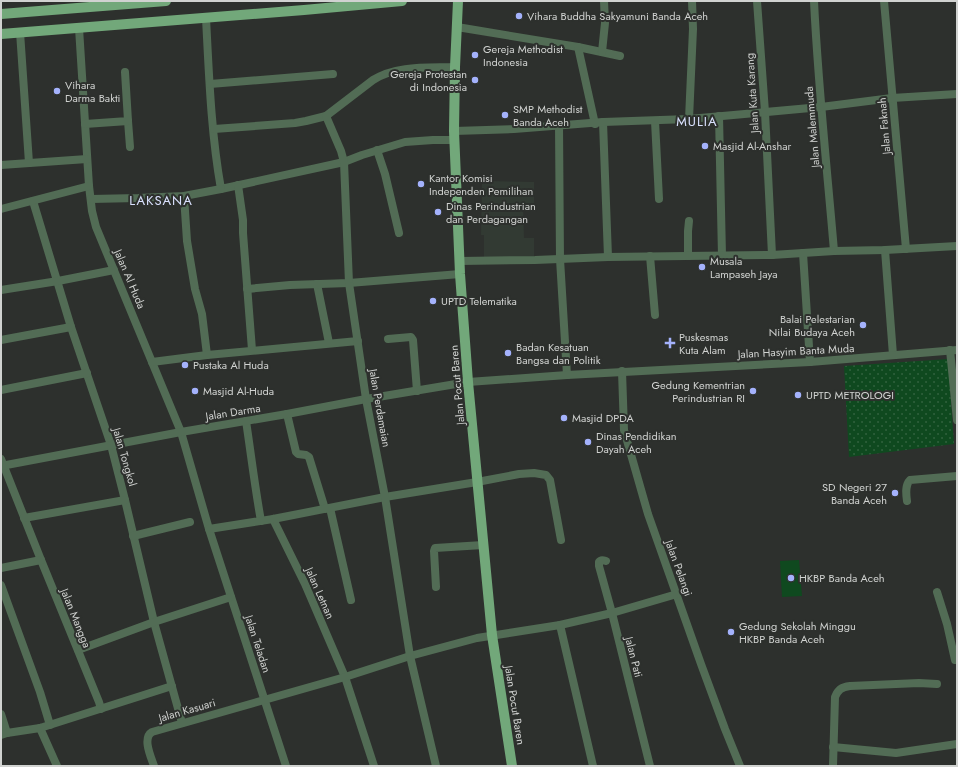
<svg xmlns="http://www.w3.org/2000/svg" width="958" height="767" font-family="Jost,sans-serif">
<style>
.built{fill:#323a33}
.grass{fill:url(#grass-dots)}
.pitch{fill:#0f491f}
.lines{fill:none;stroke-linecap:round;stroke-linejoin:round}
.minor{stroke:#526c55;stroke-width:8}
.major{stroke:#72a87a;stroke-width:10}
.poi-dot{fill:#a4b2fc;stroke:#2d302d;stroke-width:1.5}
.labels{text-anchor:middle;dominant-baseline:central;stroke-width:4;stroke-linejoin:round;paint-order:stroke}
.poi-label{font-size:11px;fill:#d0d2d0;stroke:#2d302d;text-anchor:start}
.street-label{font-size:11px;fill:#d0d2d0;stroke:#2d302d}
.quarter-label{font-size:13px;letter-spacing:1px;fill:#d9e0fd;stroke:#2d302d}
</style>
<defs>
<pattern id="grass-dots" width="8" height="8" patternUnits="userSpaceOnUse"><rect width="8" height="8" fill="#0f491f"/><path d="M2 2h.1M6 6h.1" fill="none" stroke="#31623e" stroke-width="1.8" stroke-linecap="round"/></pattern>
</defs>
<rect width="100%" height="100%" fill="#2d302d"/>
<!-- built -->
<path class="built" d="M482,181L534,182V203H523L524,238H534V260H484V235H481Z"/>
<!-- grass -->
<path class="grass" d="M948,359L954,444L849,457L844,366Z"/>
<!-- pitch -->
<path class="pitch" d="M799,560L802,596L782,597L780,561Z"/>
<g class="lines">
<!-- minor -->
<g class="minor">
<path d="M757,1L765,112L772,255"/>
<path d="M814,1C818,85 827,168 834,251"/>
<path d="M884,1L906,249"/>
<path d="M206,18C209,75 211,133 221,189L344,162L362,155L405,142L433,140H454"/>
<path d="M457,27L578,47L620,56"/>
<path d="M79,28L89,186L92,211L96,227L181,432L209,529L286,766"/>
<path d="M20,32L29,163"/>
<path d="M578,47L595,124"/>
<path d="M602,52L605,23L604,1"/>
<path d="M210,84L333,74"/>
<path d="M719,116L722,256"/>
<path d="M689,119L693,29L692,1"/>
<path d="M128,121L130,147"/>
<path d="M655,121L659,199"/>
<path d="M603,122L608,257"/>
<path d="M85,124L128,121L125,72"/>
<path d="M559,125L560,259L567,375"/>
<path d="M214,129L295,123L306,121L326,116"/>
<path d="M454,131L514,129L603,122L689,119L821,107L892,98L957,94"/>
<path d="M377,150L385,174L399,233"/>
<path d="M1,165L87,159"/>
<path d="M238,185L243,220V233L252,350"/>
<path d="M184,196L187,241L195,289L202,314L207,355"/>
<path d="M91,199L138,198L184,196L221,189"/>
<path d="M33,201L71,327L111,445L125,500L154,622L182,723"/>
<path d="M1,209L89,186"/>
<path d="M885,250L893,355"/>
<path d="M803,253L810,362"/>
<path d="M650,256L655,315"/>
<path d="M688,256V231L689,221"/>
<path d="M460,261L535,260L608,257L772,255L834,251L885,250L957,246"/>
<path d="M317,284L329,343"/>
<path d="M247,289L290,285L349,283L460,274"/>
<path d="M1,290L58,281L114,270"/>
<path d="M388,339L411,337L413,340L417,391"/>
<path d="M1,340L71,327"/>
<path d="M950,350L957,420"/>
<path d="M152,362L207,355L358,341"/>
<path d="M622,371L624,430L648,514L701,664L725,729L740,766"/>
<path d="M1,390L87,373"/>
<path d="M287,414L296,452L298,454L306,455L309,457L325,509"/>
<path d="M246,421C251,454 255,488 261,521"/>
<path d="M1,459L41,560L99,702L101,709"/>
<path d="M1,466L181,432L287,414L366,399L468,382L567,375L810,362L957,350"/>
<path d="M907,501C906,494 905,485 910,480L957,476"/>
<path d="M330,508L351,600"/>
<path d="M24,518L125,500"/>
<path d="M273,519L305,584L345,677L374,766"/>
<path d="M209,529L273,519L385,497L477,482L519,474L534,473L546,475L550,480L561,540"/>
<path d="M133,536L190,522"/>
<path d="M606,561C603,560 601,559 599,562V566L612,613L650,766"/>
<path d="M1,568L41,560"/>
<path d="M1,585L40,692L50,725"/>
<path d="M436,587L434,551L435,548L483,545"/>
<path d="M937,592L947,624L955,660"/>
<path d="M560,625L593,766"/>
<path d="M78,650L154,622L231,597"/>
<path d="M1,714L7,733"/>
<path d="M40,728L57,766"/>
<path d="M1,735L7,733L40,728L172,686"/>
<path d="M833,747L896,753L957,744"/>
<path d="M154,766C151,757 142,738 152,732L345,677L410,656L477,638L560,625L612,613L677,594"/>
<path d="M436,766L410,656L385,497L366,399L349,283L344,162L341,151L326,116L373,80C397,65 428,68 455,67"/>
<path d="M833,766L835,697C838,690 841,687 850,686L919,683L937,684"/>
</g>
<!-- major -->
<g class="major">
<path d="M458,1L455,67L454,131L460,274L468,382L492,635L512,766"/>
<path d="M1,14L166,1"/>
<path d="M1,34L304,10L402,1"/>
</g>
</g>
<!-- markers -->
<g class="poi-dot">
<circle cx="519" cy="16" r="4"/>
<circle cx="475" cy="55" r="4"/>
<circle cx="475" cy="80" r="4"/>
<circle cx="57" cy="91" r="4"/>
<circle cx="505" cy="115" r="4"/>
<circle cx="705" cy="146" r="4"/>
<circle cx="421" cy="184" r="4"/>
<circle cx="438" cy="212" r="4"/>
<circle cx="702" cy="267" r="4"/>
<circle cx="433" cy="301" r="4"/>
<circle cx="863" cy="325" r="4"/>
<path d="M668 337h4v4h4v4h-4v4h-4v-4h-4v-4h4z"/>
<circle cx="508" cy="353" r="4"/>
<circle cx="185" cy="365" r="4"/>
<circle cx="195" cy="391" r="4"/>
<circle cx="753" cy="391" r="4"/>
<circle cx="798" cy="395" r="4"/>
<circle cx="564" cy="418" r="4"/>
<circle cx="588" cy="442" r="4"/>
<circle cx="895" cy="493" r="4"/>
<circle cx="791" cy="578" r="4"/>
<circle cx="731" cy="632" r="4"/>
</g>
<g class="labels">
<!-- poi labels -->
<g class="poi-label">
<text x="527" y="16">Vihara Buddha Sakyamuni Banda Aceh</text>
<text x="483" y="49">Gereja Methodist<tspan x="483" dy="13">Indonesia</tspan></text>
<text x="467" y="74" text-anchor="end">Gereja Protestan<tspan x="467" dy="13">di Indonesia</tspan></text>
<text x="65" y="85">Vihara<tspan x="65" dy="13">Darma Bakti</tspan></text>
<text x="513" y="109">SMP Methodist<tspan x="513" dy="13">Banda Aceh</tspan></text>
<text x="713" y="146">Masjid Al-Anshar</text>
<text x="429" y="178">Kantor Komisi<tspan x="429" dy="13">Independen Pemilihan</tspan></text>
<text x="446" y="206">Dinas Perindustrian<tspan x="446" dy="13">dan Perdagangan</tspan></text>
<text x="710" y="261">Musala<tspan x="710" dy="13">Lampaseh Jaya</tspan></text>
<text x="441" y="301">UPTD Telematika</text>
<text x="855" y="319" text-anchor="end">Balai Pelestarian<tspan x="855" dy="13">Nilai Budaya Aceh</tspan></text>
<text x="679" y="337">Puskesmas<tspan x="679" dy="13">Kuta Alam</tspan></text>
<text x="516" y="347">Badan Kesatuan<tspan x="516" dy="13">Bangsa dan Politik</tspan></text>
<text x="193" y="365">Pustaka Al Huda</text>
<text x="745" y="385" text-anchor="end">Gedung Kementrian<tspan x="745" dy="13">Perindustrian RI</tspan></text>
<text x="203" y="391">Masjid Al-Huda</text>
<text x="806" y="395">UPTD METROLOGI</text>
<text x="572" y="418">Masjid DPDA</text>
<text x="596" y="436">Dinas Pendidikan<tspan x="596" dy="13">Dayah Aceh</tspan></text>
<text x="887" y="487" text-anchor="end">SD Negeri 27<tspan x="887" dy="13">Banda Aceh</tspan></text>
<text x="799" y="578">HKBP Banda Aceh</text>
<text x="739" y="626">Gedung Sekolah Minggu<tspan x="739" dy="13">HKBP Banda Aceh</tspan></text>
</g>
<!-- street labels -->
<g class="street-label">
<text transform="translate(752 93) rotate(-94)">Jalan Kuta Karang</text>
<text transform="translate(884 126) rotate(-95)">Jalan Faknah</text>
<text transform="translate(812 127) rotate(-95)">Jalan Malemmuda</text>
<text transform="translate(130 279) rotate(67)">Jalan Al Huda</text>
<text transform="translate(796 351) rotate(-3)">Jalan Hasyim Banta Muda</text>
<text transform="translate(457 385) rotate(-95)">Jalan Pocut Baren</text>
<text transform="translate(380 408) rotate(80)">Jalan Perdamaian</text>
<text transform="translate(233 412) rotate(-9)">Jalan Darma</text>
<text transform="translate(125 457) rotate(74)">Jalan Tongkol</text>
<text transform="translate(679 568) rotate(70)">Jalan Pelangi</text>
<text transform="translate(320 593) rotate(66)">Jalan Letnan</text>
<text transform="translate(76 618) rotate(68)">Jalan Mangga</text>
<text transform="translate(258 644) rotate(72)">Jalan Teladan</text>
<text transform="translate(634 657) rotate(76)">Jalan Pati</text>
<text transform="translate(515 705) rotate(81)">Jalan Pocut Baren</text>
<text transform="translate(187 710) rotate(-16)">Jalan Kasuari</text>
</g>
<!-- quarter labels -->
<g class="quarter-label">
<text x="697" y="121">MULIA</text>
<text x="161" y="200">LAKSANA</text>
</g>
</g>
<!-- border -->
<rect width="958" height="767" fill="none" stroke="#d0d2d0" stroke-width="4"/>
</svg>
